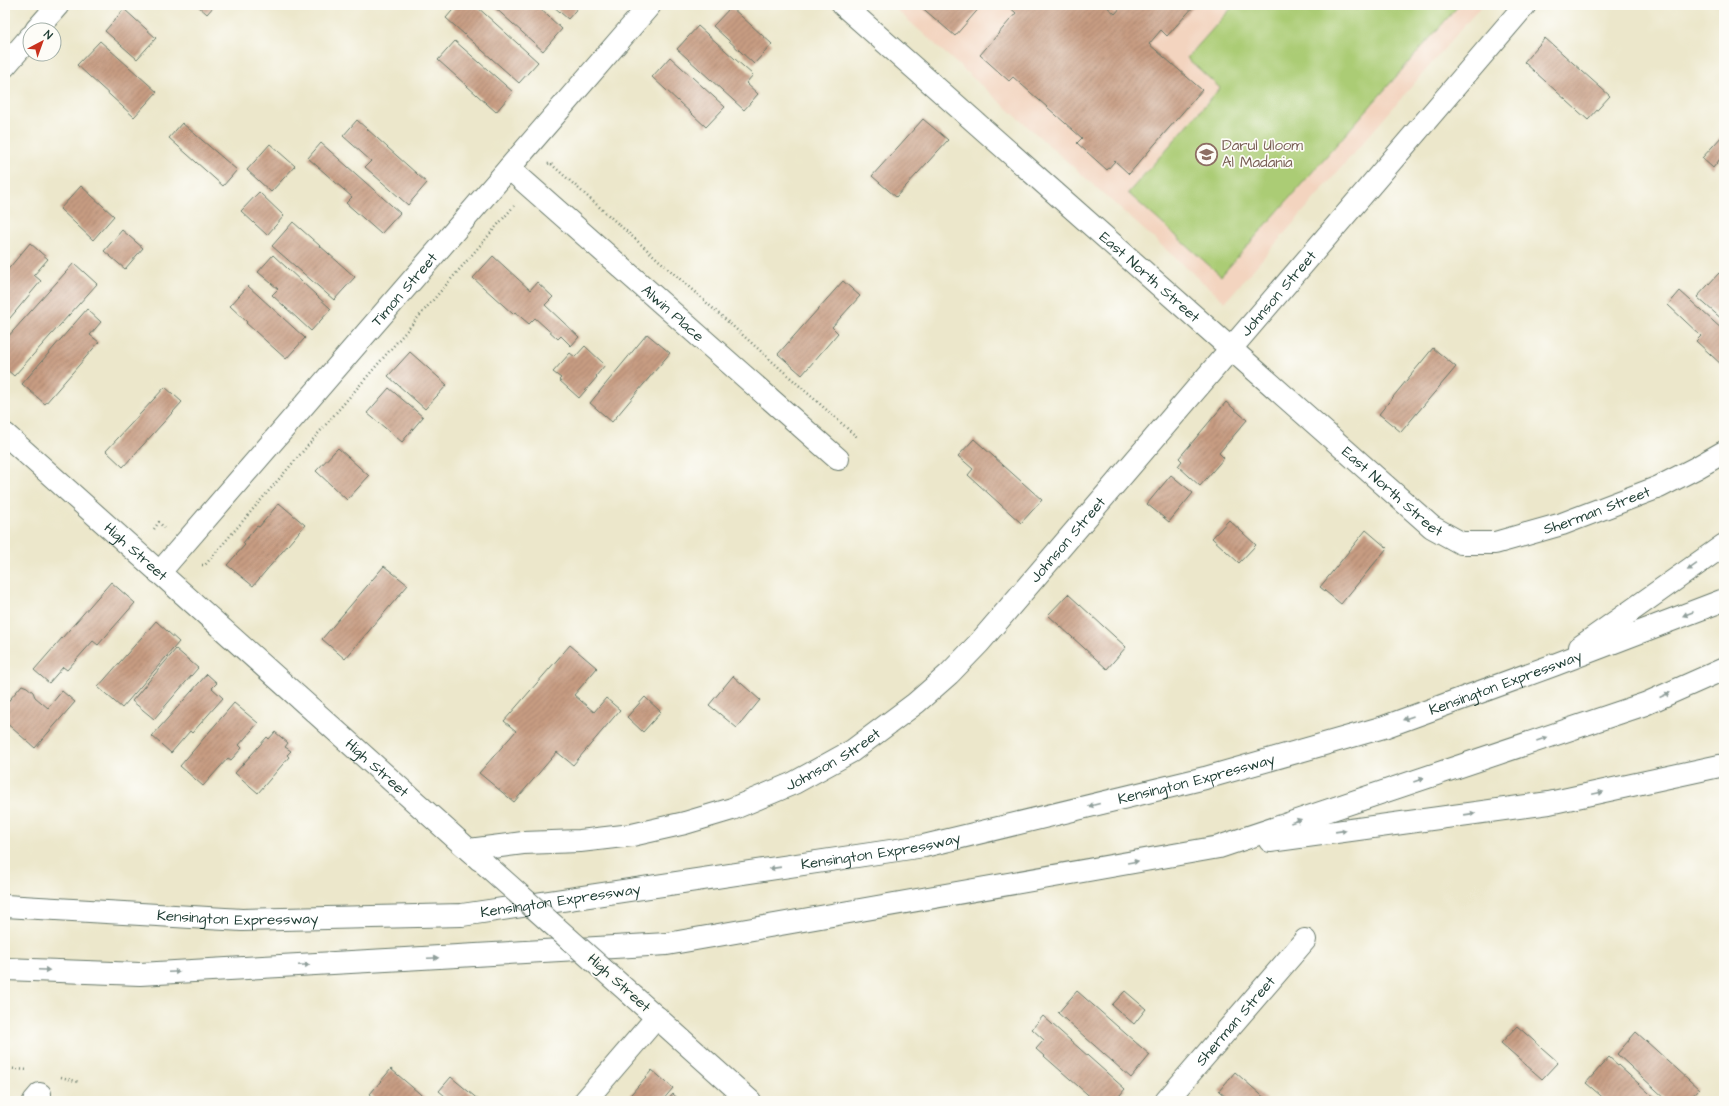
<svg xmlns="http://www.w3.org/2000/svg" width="1729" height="1106" font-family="'Architects Daughter',sans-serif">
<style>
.built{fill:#f3d4bf}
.pitch{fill:#abcc74;stroke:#658454}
.building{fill:url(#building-hatch)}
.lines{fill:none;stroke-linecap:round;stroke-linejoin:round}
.street-casing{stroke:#677869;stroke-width:24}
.highway-casing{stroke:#677869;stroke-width:24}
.path{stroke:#677869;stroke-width:2.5;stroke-dasharray:1 3;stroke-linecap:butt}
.street{stroke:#fff;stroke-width:22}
.highway{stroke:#fff;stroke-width:22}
.street-bridge-casing{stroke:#677869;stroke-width:24;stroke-linecap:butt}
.street-bridge{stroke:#fff;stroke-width:22}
.oneway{fill:#8f9e9a}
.labels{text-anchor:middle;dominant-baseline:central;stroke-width:3.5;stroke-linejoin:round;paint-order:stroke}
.education-label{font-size:15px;fill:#785e54;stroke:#fdfcf7;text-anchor:start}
.street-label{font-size:15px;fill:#1f3d34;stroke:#fdfcf7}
</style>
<defs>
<pattern id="building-hatch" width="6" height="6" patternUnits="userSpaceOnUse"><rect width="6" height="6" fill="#c79c82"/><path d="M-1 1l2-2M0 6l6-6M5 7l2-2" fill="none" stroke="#a1806b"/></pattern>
</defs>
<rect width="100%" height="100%" fill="#fdfcf7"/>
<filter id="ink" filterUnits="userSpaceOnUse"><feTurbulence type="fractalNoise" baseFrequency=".025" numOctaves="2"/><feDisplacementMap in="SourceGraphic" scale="8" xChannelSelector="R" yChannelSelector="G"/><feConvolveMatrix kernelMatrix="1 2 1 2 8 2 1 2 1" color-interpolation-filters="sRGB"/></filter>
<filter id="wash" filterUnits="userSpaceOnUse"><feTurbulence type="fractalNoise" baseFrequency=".012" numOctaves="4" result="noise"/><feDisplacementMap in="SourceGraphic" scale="16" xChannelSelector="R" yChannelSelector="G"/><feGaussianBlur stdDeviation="0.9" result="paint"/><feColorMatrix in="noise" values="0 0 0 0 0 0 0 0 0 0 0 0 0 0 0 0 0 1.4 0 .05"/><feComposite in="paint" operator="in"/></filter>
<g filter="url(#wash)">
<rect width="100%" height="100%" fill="#ece7cb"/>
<!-- built -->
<path class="built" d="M891,5H1482L1225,302Z"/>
<!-- pitch -->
<path class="pitch" d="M1234,5H1459L1221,276L1128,193L1220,88L1187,58Z"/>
<g id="blocks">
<!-- building -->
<g class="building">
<path d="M197,5H215L207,14Z"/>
<path d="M457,5H475L538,62L519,83L446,18Z"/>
<path d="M492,5H536L562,29L543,51Z"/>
<path d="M552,5H580L568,19Z"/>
<path d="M919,5H982L955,36Z"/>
<path d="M1007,5H1105L1115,14L1123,5H1195L1167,36L1161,30L1149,44L1202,90L1129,174L1115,161L1107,170L1077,143L1082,138L1013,77L1009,81L980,55L1016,13Z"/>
<path d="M731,7L772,44L754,64L713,26Z"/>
<path d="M124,9L156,38L137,59L105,31Z"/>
<path d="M698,26L753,75L746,83L758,94L744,110L677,49Z"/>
<path d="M1545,38L1610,96L1588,120L1524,62Z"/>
<path d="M100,41L157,92L134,117L77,65Z"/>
<path d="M455,41L513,92L496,112L438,60Z"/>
<path d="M670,57L725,107L706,127L652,77Z"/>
<path d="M923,119L948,140L896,197L872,176Z"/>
<path d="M357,120L427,183L408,205L365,167L371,161L343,136Z"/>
<path d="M182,123L237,170L223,186L169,138Z"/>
<path d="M1723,135L1724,162L1720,159L1713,168L1702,158Z"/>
<path d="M321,143L400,213L381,234L346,203L352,197L308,158Z"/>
<path d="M270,144L295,166L271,192L247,170Z"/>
<path d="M81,186L114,216L93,240L60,209Z"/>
<path d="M259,192L284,216L267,235L241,211Z"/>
<path d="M293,222L355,277L334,300L272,246Z"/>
<path d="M122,230L143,248L125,269L104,251Z"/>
<path d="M30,243L48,259L34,275L41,281L5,324V273Z"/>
<path d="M273,255L331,309L311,331L272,295L278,289L258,272Z"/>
<path d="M493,256L530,290L537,282L553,297L545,305L579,337L571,346L561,336L558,339L535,318L529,324L515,312L513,314L473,278Z"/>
<path d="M74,263L97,284L14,376L5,368V340Z"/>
<path d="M1719,273L1724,277V321L1697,297Z"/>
<path d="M843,281L860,296L832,327L838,333L802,375L778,354Z"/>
<path d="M248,286L305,338L286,359L246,323L247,322L230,306Z"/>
<path d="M1680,291L1724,331V367L1696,341L1701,336L1668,305Z"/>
<path d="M87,309L101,322L90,335L99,342L45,404L22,384Z"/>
<path d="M647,334L670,353L612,422L590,403Z"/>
<path d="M585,346L605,365L596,376L597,377L579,398L559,380L561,378L553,372L570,353L575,357Z"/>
<path d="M1433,348L1456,367L1401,432L1379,414Z"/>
<path d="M410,352L447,385L425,409L388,376Z"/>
<path d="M165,387L182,402L123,467L106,451Z"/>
<path d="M389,388L423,417L402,442L367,413Z"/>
<path d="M1226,402L1247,420L1219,453L1224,458L1200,486L1178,466L1182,461L1179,458Z"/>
<path d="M974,439L1042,500L1021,523L968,475L973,469L958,456Z"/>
<path d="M338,448L369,476L347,500L316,471Z"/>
<path d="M1171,475L1193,493L1169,522L1147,504Z"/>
<path d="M279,503L305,525L253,586L227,565L245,545L243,543L257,526L259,527Z"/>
<path d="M1229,520L1256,545L1239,563L1212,538Z"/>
<path d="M1366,530L1387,548L1341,604L1320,587Z"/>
<path d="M384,566L408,585L345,659L322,639Z"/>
<path d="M111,582L135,603L98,645L93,641L67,670L63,667L49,683L34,670Z"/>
<path d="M1068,594L1126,647L1107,669L1048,615Z"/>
<path d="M156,621L179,642L122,708L98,687Z"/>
<path d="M570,645L597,668L574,695L594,712L606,698L620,710L573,765L557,752L514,802L479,773L516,731L504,721Z"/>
<path d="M176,649L198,668L154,719L132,701Z"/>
<path d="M207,674L217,683L212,688L223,698L192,733L190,731L171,753L152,736Z"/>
<path d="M733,676L760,700L737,728L709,705Z"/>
<path d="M22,685L27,687L33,692L35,697L48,708L62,691L75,702L35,748L5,722V705Z"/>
<path d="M645,697L661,712L643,732L627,717Z"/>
<path d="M234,703L258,723L239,745L242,748L231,760L228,758L203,786L180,766Z"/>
<path d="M275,732L288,743L285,747L291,751L287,755L289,757L258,793L235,773L267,737L269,739Z"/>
<path d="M1077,991L1150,1055L1131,1078L1058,1013Z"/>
<path d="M1125,991L1146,1009L1134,1024L1112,1005Z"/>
<path d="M1043,1016L1125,1089L1115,1101H1095L1036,1049L1044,1040L1032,1029Z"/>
<path d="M1517,1026L1558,1062L1542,1079L1501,1043Z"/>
<path d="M1636,1032L1699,1089L1688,1101H1668L1617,1054Z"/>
<path d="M1609,1057L1658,1101H1607L1586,1083Z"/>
<path d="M391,1069L426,1099L424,1101H378L370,1094Z"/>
<path d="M652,1070L673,1088L662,1101H625Z"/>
<path d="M1235,1072L1268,1101H1230L1219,1091Z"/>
<path d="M451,1077L480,1101H451L439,1091Z"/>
<path d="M673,1094L681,1101H667Z"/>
</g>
</g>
</g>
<g filter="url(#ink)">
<use href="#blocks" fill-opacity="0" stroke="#677869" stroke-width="1"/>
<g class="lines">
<defs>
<g id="street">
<path id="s1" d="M843,5L1432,527L1461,543H1495L1562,524L1659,487L1696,468L1724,452"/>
<path d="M36,30L58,5"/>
<path d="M5,66L30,37"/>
<path id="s2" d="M509,168L838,459"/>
<path id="s3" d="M5,434L480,860"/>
<path id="s4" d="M159,573L650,5"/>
<path id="s5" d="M469,850L523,843L580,841L632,835L685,823L732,809L794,783L852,751L916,703L949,674L979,643L1525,5"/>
<path d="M634,997L750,1101"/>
<path d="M34,1101L40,1094"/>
<path d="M585,1101L657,1017"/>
<path id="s6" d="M1166,1101L1305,940"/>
</g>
<g id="highway">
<path d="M1580,647L1724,545"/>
<path d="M1270,841L1549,803L1724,765"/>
<path id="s7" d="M5,906L242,920L462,915L924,846L1205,778L1384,727L1554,665L1724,600"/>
<path d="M5,969L140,974L667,944L1219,847L1645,704L1724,669"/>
</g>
</defs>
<!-- street casing -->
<use href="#street" class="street-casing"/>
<!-- highway casing -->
<use href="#highway" class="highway-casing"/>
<!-- path -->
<g class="path">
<path d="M548,164L550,163L858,438"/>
<path d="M154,529L159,522L164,528"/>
<path d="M202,565H205L514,206"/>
<path d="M5,1068L28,1070"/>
<path d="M61,1077L79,1082"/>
</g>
<!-- street -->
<use href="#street" class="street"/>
<!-- highway -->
<use href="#highway" class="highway"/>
<defs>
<path id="street-bridge" d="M485,864L634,997"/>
</defs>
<!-- street-bridge casing -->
<use href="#street-bridge" class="street-bridge-casing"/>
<!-- street-bridge -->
<use href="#street-bridge" class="street-bridge"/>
</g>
<!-- one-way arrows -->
<defs><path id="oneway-solid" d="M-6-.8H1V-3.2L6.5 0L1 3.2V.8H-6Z"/></defs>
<g class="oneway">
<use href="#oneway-solid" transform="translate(1692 567) rotate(145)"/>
<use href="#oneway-solid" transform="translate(1688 614) rotate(159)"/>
<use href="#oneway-solid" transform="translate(1665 695) rotate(-24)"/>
<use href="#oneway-solid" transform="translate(1408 718) rotate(160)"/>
<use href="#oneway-solid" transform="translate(1542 739) rotate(-19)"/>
<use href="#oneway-solid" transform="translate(1419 780) rotate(-19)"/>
<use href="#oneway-solid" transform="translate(1598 793) rotate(-12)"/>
<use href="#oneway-solid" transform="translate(1094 805) rotate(166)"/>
<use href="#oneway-solid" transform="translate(1470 814) rotate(-8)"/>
<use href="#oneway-solid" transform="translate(1296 821) rotate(-19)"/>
<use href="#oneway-solid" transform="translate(1341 831) rotate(-8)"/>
<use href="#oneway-solid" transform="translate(1133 862) rotate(-10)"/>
<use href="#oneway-solid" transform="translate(775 868) rotate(172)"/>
<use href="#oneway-solid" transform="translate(433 958) rotate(-3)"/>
<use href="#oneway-solid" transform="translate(304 965) rotate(-3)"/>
<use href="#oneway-solid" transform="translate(44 970) rotate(2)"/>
<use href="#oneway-solid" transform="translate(174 972) rotate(-3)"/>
</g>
</g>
<!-- icons -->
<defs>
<symbol id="school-ring" viewBox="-11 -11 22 22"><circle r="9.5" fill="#fdfcf7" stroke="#8d6e63" stroke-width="1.5"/><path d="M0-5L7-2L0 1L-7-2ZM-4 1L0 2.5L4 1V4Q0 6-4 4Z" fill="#8d6e63"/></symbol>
</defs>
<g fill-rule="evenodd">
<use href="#school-ring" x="1194" y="142" width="25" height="25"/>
</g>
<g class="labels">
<!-- education labels -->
<g class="education-label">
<text x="1222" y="145">Darul Uloom<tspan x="1222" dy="17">Al Madania</tspan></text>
</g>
<!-- street labels -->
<g class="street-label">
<text stroke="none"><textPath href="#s1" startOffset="410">East North Street</textPath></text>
<text stroke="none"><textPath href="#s4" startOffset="375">Timon Street</textPath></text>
<text stroke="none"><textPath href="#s5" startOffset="1028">Johnson Street</textPath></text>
<text stroke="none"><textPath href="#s2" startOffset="219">Alwin Place</textPath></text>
<text stroke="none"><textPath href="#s1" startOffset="734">East North Street</textPath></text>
<text stroke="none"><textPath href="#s1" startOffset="961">Sherman Street</textPath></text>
<text stroke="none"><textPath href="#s5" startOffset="704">Johnson Street</textPath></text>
<text stroke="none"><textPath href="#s3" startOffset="176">High Street</textPath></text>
<text stroke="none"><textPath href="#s7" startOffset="1529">Kensington Expressway</textPath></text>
<text stroke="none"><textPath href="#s5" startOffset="380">Johnson Street</textPath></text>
<text stroke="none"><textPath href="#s3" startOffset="500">High Street</textPath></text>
<text stroke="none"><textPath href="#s7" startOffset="1205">Kensington Expressway</textPath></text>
<text stroke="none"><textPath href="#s7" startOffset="881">Kensington Expressway</textPath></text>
<text stroke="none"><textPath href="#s7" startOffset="557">Kensington Expressway</textPath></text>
<text stroke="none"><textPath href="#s7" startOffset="233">Kensington Expressway</textPath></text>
<text transform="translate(619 983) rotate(42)">High Street</text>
<text stroke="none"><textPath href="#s6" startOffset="106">Sherman Street</textPath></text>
</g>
</g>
<!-- margin -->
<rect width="1729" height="1106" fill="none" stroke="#fdfcf7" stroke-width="20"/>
<!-- north arrow -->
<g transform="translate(42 42) rotate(41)"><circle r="19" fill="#fdfcf7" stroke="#a4b0a9"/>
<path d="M0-3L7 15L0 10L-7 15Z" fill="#c8321e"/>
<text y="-6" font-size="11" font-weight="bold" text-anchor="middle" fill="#1f3d34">N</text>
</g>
</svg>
